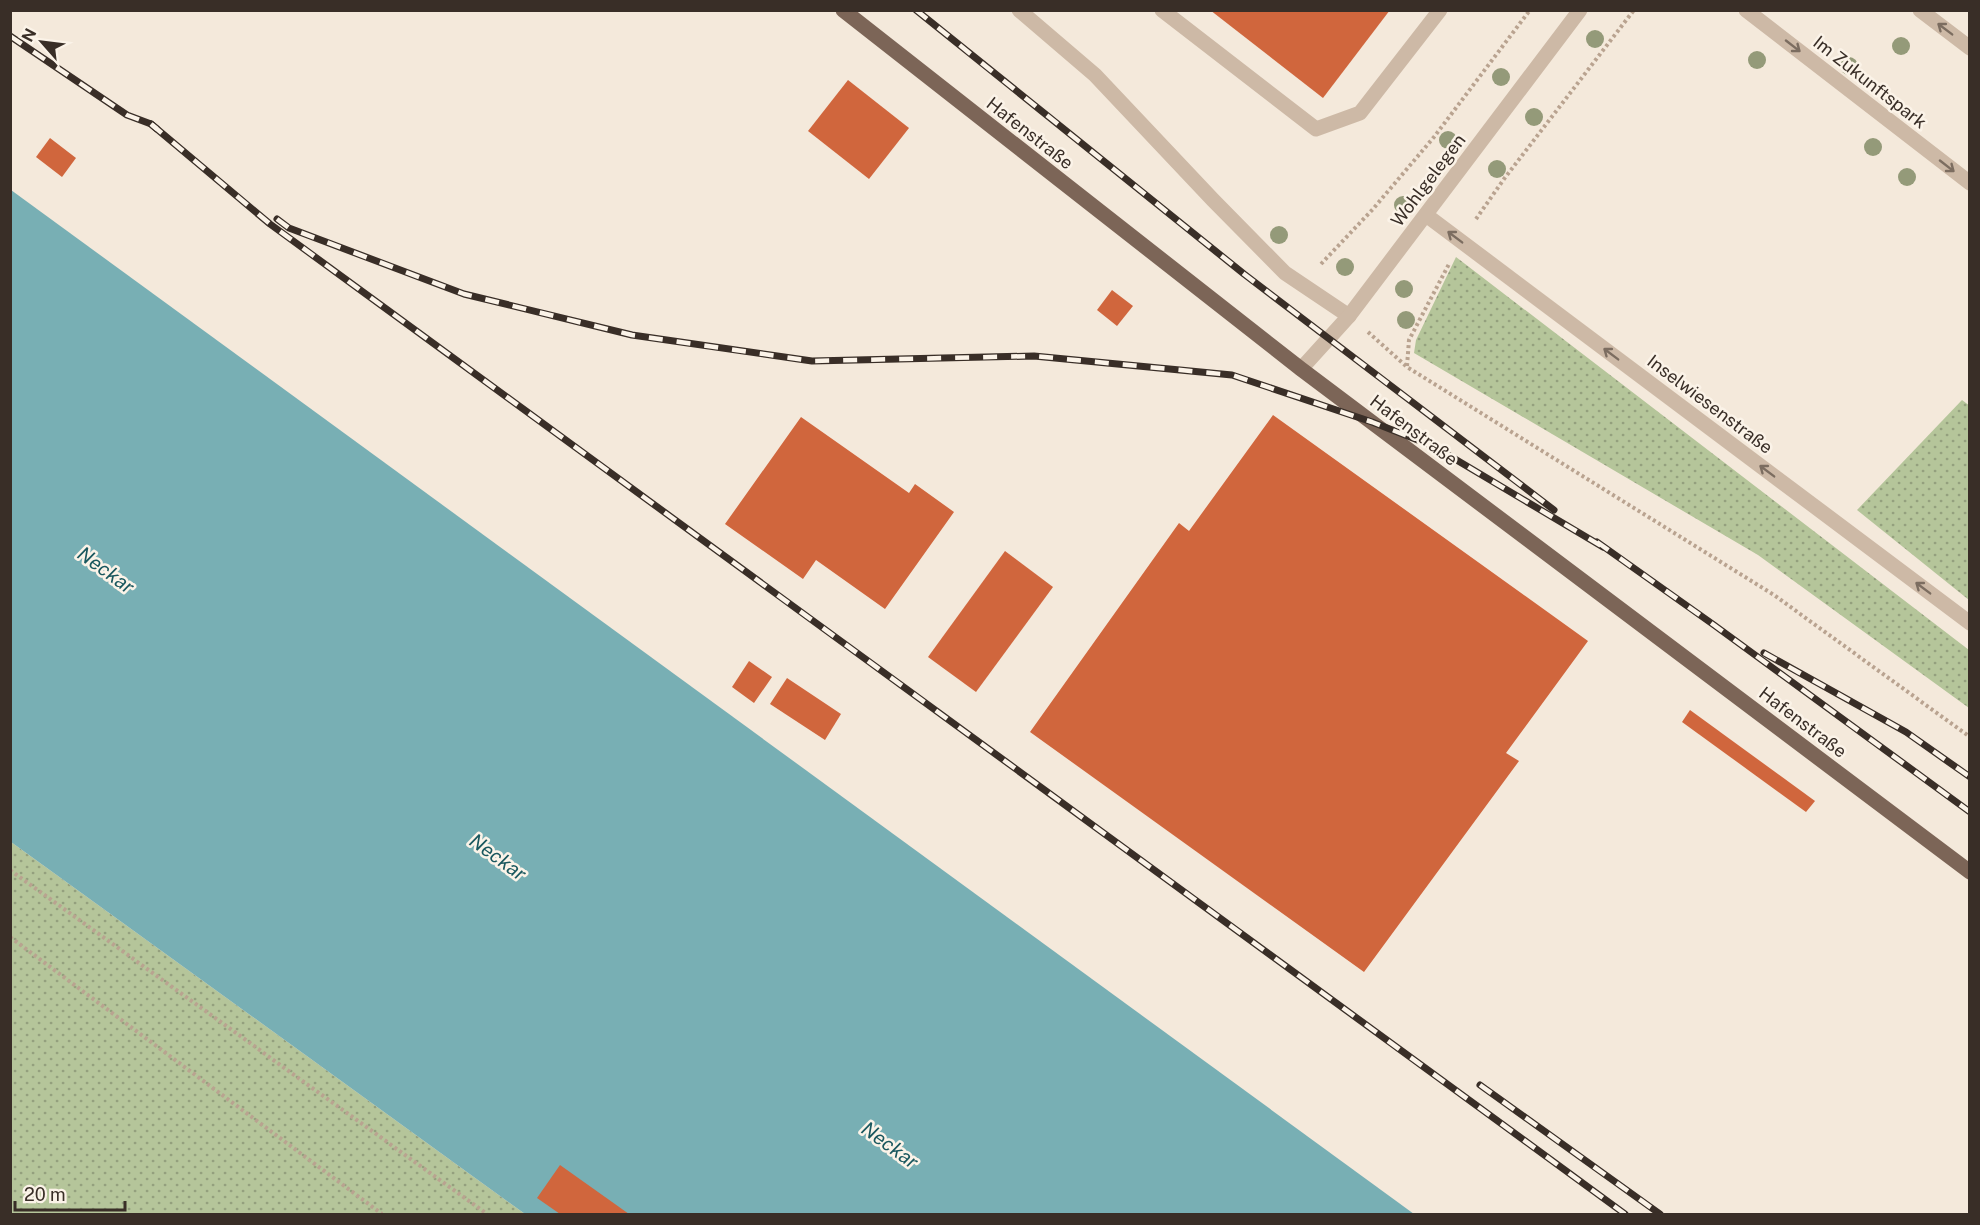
<svg xmlns="http://www.w3.org/2000/svg" width="1980" height="1225" font-family="'Public Sans',sans-serif">
<style>
.grass{fill:url(#grass-dots)}
.water{fill:#78afb4}
.building{fill:#d0663d}
.lines{fill:none;stroke-linecap:round;stroke-linejoin:round}
.path{stroke:#b9a390;stroke-width:4;stroke-dasharray:3 3;stroke-linecap:butt}
.minor{stroke:#cdb9a6;stroke-width:15}
.major{stroke:#7c6557;stroke-width:15}
.rail-casing{stroke:#392e27;stroke-width:7}
.rail{stroke:#fbf3e8;stroke-width:4.5;stroke-dasharray:14;stroke-linecap:butt}
.tree{fill:#949a79}
.oneway{stroke:#7c6d60}
.labels{text-anchor:middle;dominant-baseline:central;stroke-width:5;stroke-linejoin:round;paint-order:stroke}
.street-label{font-size:18px;fill:#392e27;stroke:#fbf3e8}
.water-label{font-size:20px;font-style:italic;fill:#19575e;stroke:#fbf3e8}
</style>
<defs>
<pattern id="grass-dots" width="8" height="8" patternUnits="userSpaceOnUse" patternTransform="scale(1.5)"><rect width="8" height="8" fill="#b5c59a"/><path d="M2 2h.1M6 6h.1" fill="none" stroke="#94a07e" stroke-width="1.8" stroke-linecap="round"/></pattern>
</defs>
<rect width="100%" height="100%" fill="#f4e9db"/>
<!-- grass -->
<g class="grass">
<path d="M1456,257L1969,650V708L1758,555L1414,353L1416,340Z"/>
<path d="M1962,400L1970,406L1969,600L1857,510Z"/>
<path d="M11,842L525,1214H11Z"/>
</g>
<!-- water -->
<path class="water" d="M11,190L1414,1214H525L11,842Z"/>
<!-- building -->
<g class="building">
<path d="M1210,10H1390L1323,98Z"/>
<path d="M848,80L909,128L869,179L808,131Z"/>
<path d="M50,138L76,158L62,177L36,157Z"/>
<path d="M1112,290L1133,306L1117,326L1097,310Z"/>
<path d="M1273,415L1588,641L1506,753L1519,761L1364,972L1030,732L1179,523L1189,531Z"/>
<path d="M801,417L909,493L915,484L954,512L885,609L816,560L803,579L725,524Z"/>
<path d="M1005,551L1053,587L976,692L928,657Z"/>
<path d="M749,661L772,677L754,703L732,687Z"/>
<path d="M787,678L841,714L825,740L770,704Z"/>
<path d="M1690,710L1815,801L1806,812L1682,722Z"/>
<path d="M560,1165L629,1214H560L537,1198Z"/>
</g>
<g class="lines">
<!-- path -->
<g class="path">
<path d="M1476,219L1504,179L1634,10"/>
<path d="M1321,264L1373,209L1434,137L1530,10"/>
<path d="M1368,332L1407,367L1774,595L1970,737"/>
<path d="M1407,366L1409,340L1449,264"/>
<path d="M10,870L487,1214"/>
<path d="M10,937L382,1214"/>
</g>
<!-- minor -->
<g class="minor">
<path d="M1019,10L1095,75L1213,200L1285,273L1349,316"/>
<path d="M1162,10L1316,129L1360,113L1440,10"/>
<path d="M1746,10L1970,183"/>
<path d="M1920,10L1970,48"/>
<path d="M1426,215L1970,623"/>
<path d="M1301,369L1349,316L1580,10"/>
</g>
<!-- major -->
<path class="major" d="M843,10L1301,369L1970,872"/>
<defs>
<g id="rail">
<path d="M916,10L1244,274L1554,510"/>
<path d="M10,36L127,115L151,124L157,129"/>
<path d="M151,124L270,224L1625,1214"/>
<path d="M277,219L289,228L464,294L632,335L812,361L1034,356L1232,375L1372,422L1433,446L1603,547"/>
<path d="M1597,542L1714,625L1970,812"/>
<path d="M1764,653L1906,732L1970,777"/>
<path d="M1480,1085L1660,1214"/>
</g>
</defs>
<!-- rail casing -->
<use href="#rail" class="rail-casing"/>
<!-- rail -->
<use href="#rail" class="rail"/>
</g>
<!-- trees -->
<g class="tree">
<circle cx="1595" cy="39" r="9"/>
<circle cx="1901" cy="46" r="9"/>
<circle cx="1757" cy="60" r="9"/>
<circle cx="1849" cy="66" r="9"/>
<circle cx="1501" cy="77" r="9"/>
<circle cx="1534" cy="117" r="9"/>
<circle cx="1448" cy="140" r="9"/>
<circle cx="1873" cy="147" r="9"/>
<circle cx="1497" cy="169" r="9"/>
<circle cx="1907" cy="177" r="9"/>
<circle cx="1403" cy="205" r="9"/>
<circle cx="1279" cy="235" r="9"/>
<circle cx="1345" cy="267" r="9"/>
<circle cx="1404" cy="289" r="9"/>
<circle cx="1406" cy="320" r="9"/>
</g>
<!-- one-way arrows -->
<defs><path id="oneway-shaft" d="M-6 0H5M1.5-3L5.5 0L1.5 3" fill="none" stroke-width="1.6" stroke-linecap="round" stroke-linejoin="round" transform="scale(1.5)"/></defs>
<g class="oneway">
<use href="#oneway-shaft" transform="translate(1945 29) rotate(-143)"/>
<use href="#oneway-shaft" transform="translate(1793 46) rotate(38)"/>
<use href="#oneway-shaft" transform="translate(1947 166) rotate(38)"/>
<use href="#oneway-shaft" transform="translate(1455 237) rotate(-143)"/>
<use href="#oneway-shaft" transform="translate(1611 354) rotate(-143)"/>
<use href="#oneway-shaft" transform="translate(1767 471) rotate(-143)"/>
<use href="#oneway-shaft" transform="translate(1923 588) rotate(-143)"/>
</g>
<g class="labels">
<!-- street labels -->
<g class="street-label">
<text transform="translate(1870 82) rotate(38)">Im Zukunftspark</text>
<text transform="translate(1030 133) rotate(38)">Hafenstraße</text>
<text transform="translate(1428 180) rotate(-53)">Wohlgelegen</text>
<text transform="translate(1710 404) rotate(37)">Inselwiesenstraße</text>
<text transform="translate(1414 430) rotate(37)">Hafenstraße</text>
<text transform="translate(1803 722) rotate(37)">Hafenstraße</text>
</g>
<!-- water labels -->
<g class="water-label">
<text transform="translate(106 570) rotate(36)">Neckar</text>
<text transform="translate(498 857) rotate(36)">Neckar</text>
<text transform="translate(890 1145) rotate(36)">Neckar</text>
</g>
</g>
<!-- border -->
<rect width="1980" height="1225" fill="none" stroke="#392e27" stroke-width="24"/>
<!-- north arrow -->
<g transform="translate(42 42) rotate(298)" stroke="#fbf3e8" stroke-width="4.5" paint-order="stroke">
<path d="M0-4.5L10 22L0 15L-10 22Z" fill="#392e27"/>
<text y="-9" font-size="16" font-weight="bold" text-anchor="middle" fill="#392e27">N</text>
</g>
<!-- scale -->
<path d="M15 1201v9h110v-9" fill="none" stroke="#392e27" stroke-width="3"/>
<text x="24" y="1201" font-size="18" fill="#392e27" stroke="#fbf3e8" stroke-width="4.5" paint-order="stroke">20 m</text>
</svg>
